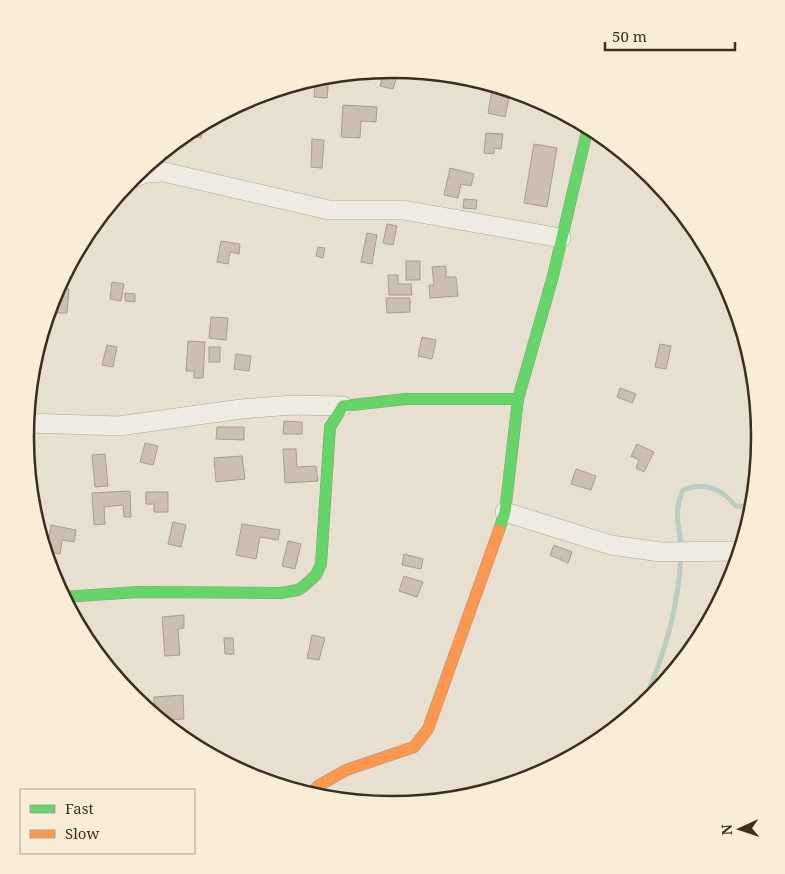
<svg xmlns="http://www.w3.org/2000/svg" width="785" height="874" font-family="'Noto Serif',serif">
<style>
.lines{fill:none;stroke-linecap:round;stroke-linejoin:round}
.stream{stroke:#bbccc2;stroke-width:5}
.building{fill:#ccbeb1;stroke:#a89c8f}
.street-casing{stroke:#ada599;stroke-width:20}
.fast-casing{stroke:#9d9589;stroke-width:12}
.slow-casing{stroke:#9d9589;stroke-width:12}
.street{stroke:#f0ebe2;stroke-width:19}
.fast{stroke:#63d668;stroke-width:11}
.slow{stroke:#ff974d;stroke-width:11}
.rim{fill:none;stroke:#3e2d1f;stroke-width:2.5}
</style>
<rect width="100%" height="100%" fill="#e7e0d1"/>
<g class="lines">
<!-- stream -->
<g class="stream">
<path d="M642,705C664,659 679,605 681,554C681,527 672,516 683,490C706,481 721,489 736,506L753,507"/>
<path d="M558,763L606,735"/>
</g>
</g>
<!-- building -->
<g class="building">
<path d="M384,70L398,73L393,89L380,86Z"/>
<path d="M329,76L327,98L314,97L315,78Z"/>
<path d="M492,90L510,93L505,117L488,113Z"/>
<path d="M343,105L377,107L376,122L361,121L360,138L341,137Z"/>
<path d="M203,124L201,138L185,135L189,131Z"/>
<path d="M486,133L503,134L501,149L494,148V154L484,153Z"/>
<path d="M312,139L324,140L322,168L311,167Z"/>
<path d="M534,144L557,148L547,207L524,203Z"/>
<path d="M450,168L474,174L471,186L461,184L458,198L444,195Z"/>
<path d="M464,199L477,200L476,209L463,208Z"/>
<path d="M387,224L397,226L393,245L383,243Z"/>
<path d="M367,233L377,235L372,264L361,262Z"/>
<path d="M221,241L240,244L239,254L230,252L228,264L217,262Z"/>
<path d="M318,247L325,248L323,258L316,256Z"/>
<rect x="406" y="261" width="14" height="19"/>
<path d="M446,266V277H456L458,296L430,298L429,285H434L432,267Z"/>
<path d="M388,275H398V284H411L412,295H389Z"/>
<path d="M112,282L124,284L121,301L110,299Z"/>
<path d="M57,288L69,289L67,313H55Z"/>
<path d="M125,293L135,294V302L125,301Z"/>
<path d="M386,298H410V312L387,313Z"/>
<path d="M211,317L228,318L226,340L209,338Z"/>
<path d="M422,337L436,340L432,359L418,356Z"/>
<path d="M188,341L205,342L203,378H194V371H186Z"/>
<path d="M660,344L671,346L666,369L655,367Z"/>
<path d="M107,345L117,347L113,367L102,365Z"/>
<rect x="209" y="347" width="11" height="15"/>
<path d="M236,354L251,356L249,371L234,369Z"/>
<path d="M620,388L636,394L632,403L617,397Z"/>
<path d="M284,421L302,422V434H283Z"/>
<path d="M217,427H244V440L216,439Z"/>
<path d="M145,443L158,446L153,465L140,462Z"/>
<path d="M637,444L654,452L644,472L636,468L639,460L631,456Z"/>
<path d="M283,449H296L297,467L316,466L318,481L285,483Z"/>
<path d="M105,454L108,486L95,487L92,455Z"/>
<path d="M242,456L245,479L216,482L214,458Z"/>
<path d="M576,469L596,476L591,490L571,484Z"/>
<path d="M130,491L131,517H124L123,505L104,507L105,524L94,525L92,493Z"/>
<path d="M146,492H168V512H154V504H146Z"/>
<path d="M173,522L186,525L181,547L168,544Z"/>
<path d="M242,524L280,530L278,540L260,537L256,559L236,555Z"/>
<path d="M51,525L76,530L74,542L62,540L60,554L47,552Z"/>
<path d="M288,541L301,544L295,569L282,566Z"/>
<path d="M554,545L572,552L568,563L550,555Z"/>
<path d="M404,554L423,559L421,569L402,565Z"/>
<path d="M404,576L423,582L417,597L399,591Z"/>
<path d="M184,615V628L178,629L180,655L165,656L162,617Z"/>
<path d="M312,635L325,638L319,660L307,658Z"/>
<path d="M224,638H233L234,654H225Z"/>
<path d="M183,695L184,719L161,720L154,715V697Z"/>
</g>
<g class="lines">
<defs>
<g id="street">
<path d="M131,179L146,173L164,172L329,210H403L561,238"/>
<path d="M26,423L119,426L241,409L293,405L343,406"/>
<path d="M505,512L611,545L661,552L740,551"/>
</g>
<g id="fast">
<path d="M499,530L505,512L518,399L553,276L588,127"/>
<path d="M63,597L138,592L281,593L298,590L304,586L316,575L321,564L330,427L343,406L406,399H518"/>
</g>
<path id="slow" d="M310,794L318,786L346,770L414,747L428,729L499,530"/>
</defs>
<!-- street casing -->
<use href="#street" class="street-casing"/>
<!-- fast casing -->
<use href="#fast" class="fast-casing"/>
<!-- slow casing -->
<use href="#slow" class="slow-casing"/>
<!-- street -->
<use href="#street" class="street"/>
<!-- fast -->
<use href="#fast" class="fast"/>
<!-- slow -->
<use href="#slow" class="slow"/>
</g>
<!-- crop -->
<path d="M0 0H785V874H0ZM392 78H393A358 358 0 0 1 751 436V438A358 358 0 0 1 393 796H392A358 358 0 0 1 34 438V436A358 358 0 0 1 392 78Z" fill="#f8eed7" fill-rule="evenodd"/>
<path class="rim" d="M392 78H393A358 358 0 0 1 751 436V438A358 358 0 0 1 393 796H392A358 358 0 0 1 34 438V436A358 358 0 0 1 392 78Z"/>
<!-- legend -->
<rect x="20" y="789" width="175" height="65" fill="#f8eed7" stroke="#aea18d"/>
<rect x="30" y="805" width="25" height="8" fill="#63d668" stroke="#aea18d"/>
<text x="65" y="814" font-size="15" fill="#3e2d1f">Fast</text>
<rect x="30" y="830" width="25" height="8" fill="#ff974d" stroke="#aea18d"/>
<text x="65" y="839" font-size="15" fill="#3e2d1f">Slow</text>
<!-- north arrow -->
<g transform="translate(740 829) rotate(267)" stroke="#f8eed7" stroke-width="4" paint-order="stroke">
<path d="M0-4L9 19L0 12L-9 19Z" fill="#3e2d1f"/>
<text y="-8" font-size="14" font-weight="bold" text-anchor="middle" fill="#3e2d1f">N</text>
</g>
<!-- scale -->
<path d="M605 42v8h130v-8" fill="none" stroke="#3e2d1f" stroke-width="2.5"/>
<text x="612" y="42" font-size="15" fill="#3e2d1f" stroke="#f8eed7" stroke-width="4" paint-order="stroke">50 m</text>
</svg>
